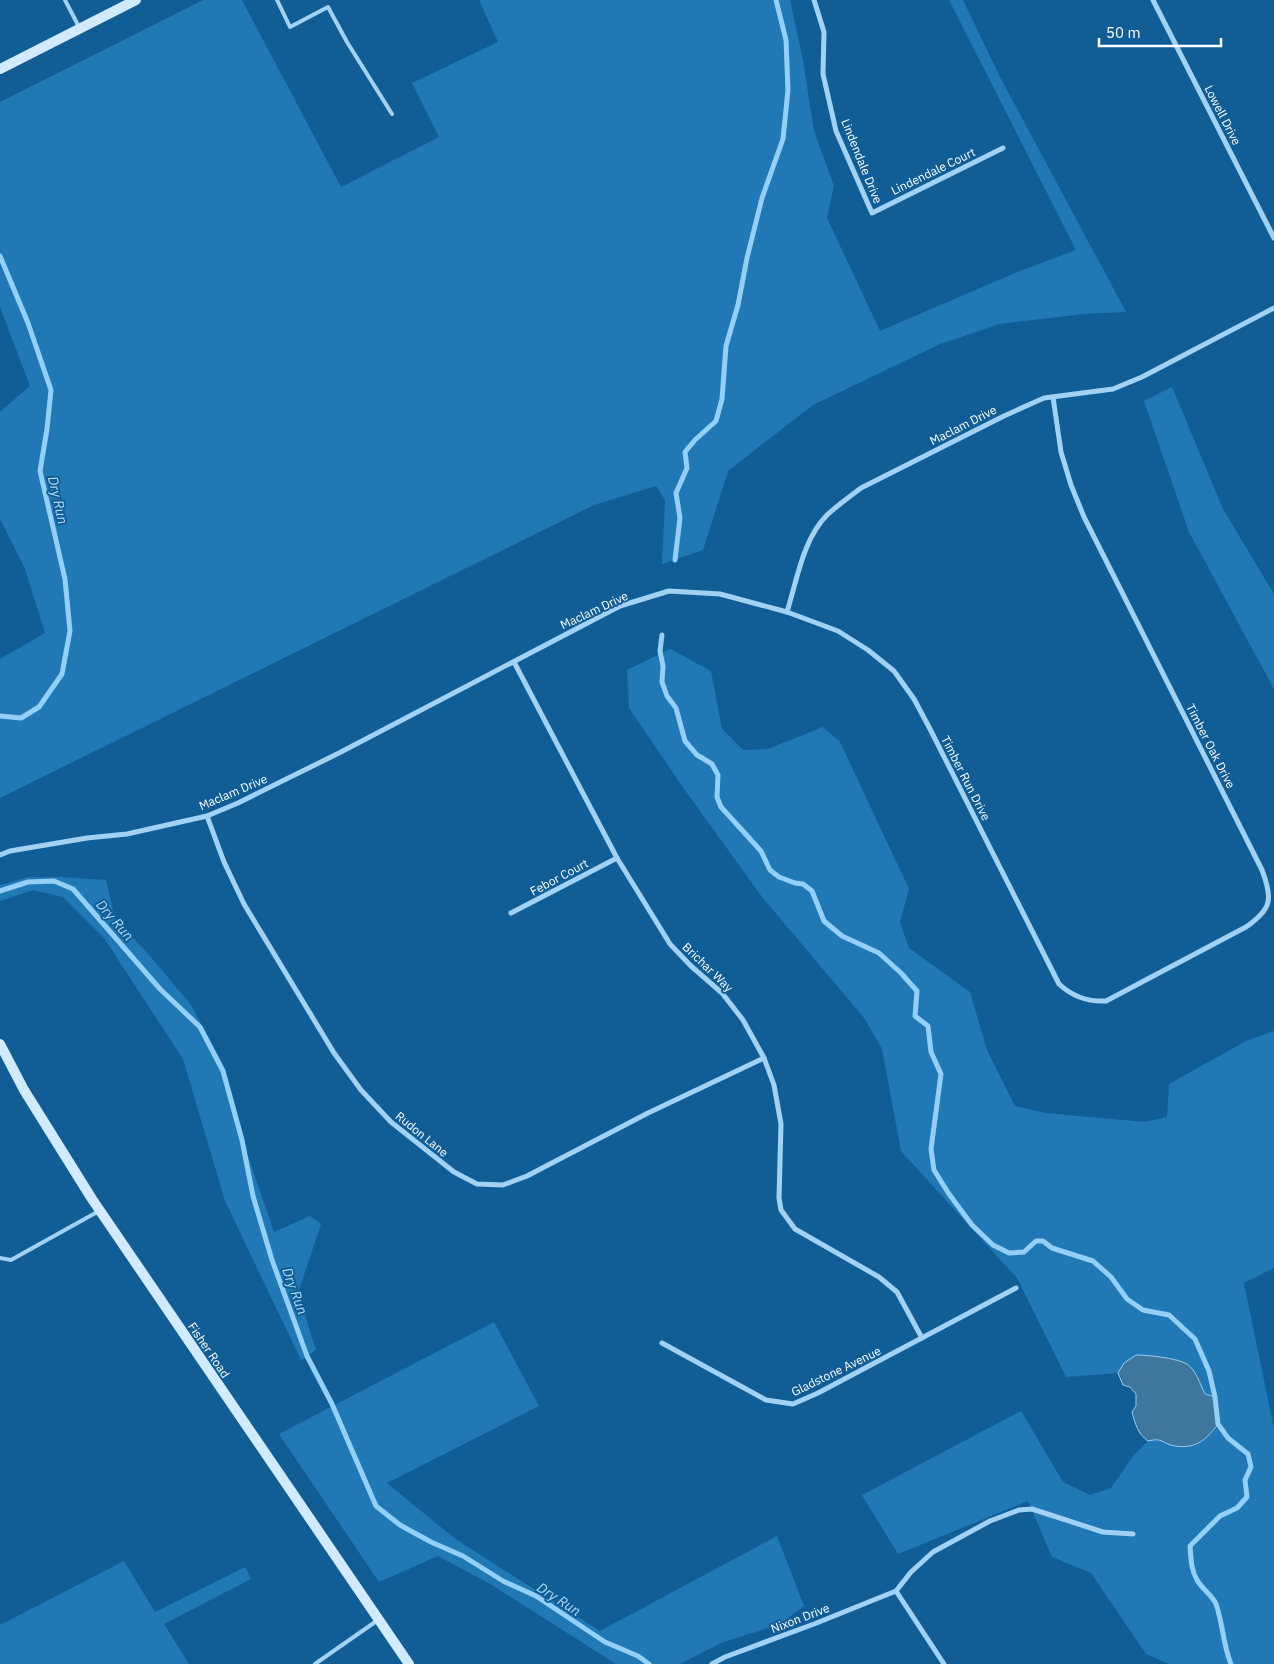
<svg xmlns="http://www.w3.org/2000/svg" width="1274" height="1664" font-family="'IBM Plex Sans',sans-serif">
<style>
.green{fill:#2078b5}
.water{fill:#3e769e;stroke:#94cff7}
.lines{fill:none;stroke-linecap:round;stroke-linejoin:round}
.stream{stroke:#94cff7;stroke-width:5}
.service{stroke:#a2d2f3;stroke-width:4}
.minor{stroke:#a2d2f3;stroke-width:5}
.secondary{stroke:#d2eafd;stroke-width:10}
.labels{text-anchor:middle;dominant-baseline:central;stroke-width:4;stroke-linejoin:round;paint-order:stroke}
.street-label{font-size:12px;fill:#fff;stroke:#115e97}
.water-label{font-size:14px;font-style:italic;fill:#aedcfa;stroke:#115e97}
</style>
<rect width="100%" height="100%" fill="#115e97"/>
<!-- green -->
<g class="green">
<path d="M203,0H242L341,187L439,137L412,83L498,42L479,0H790L803,60L814,131L834,186L827,218L880,331L1015,273L1076,250L949,0H963L1000,77L1126,312L1083,314L999,324L938,345L813,405L728,471L703,550L662,564L665,500L656,486L594,505L0,798V659L45,633L25,569L0,519V412L30,386L0,307V102Z"/>
<path d="M1172,387L1223,509L1274,594V689L1189,532L1144,401Z"/>
<path d="M670,649L711,671L722,729L743,750L768,749L823,727L840,742L909,889L900,922L909,948L970,992L987,1050L1015,1106L1046,1113L1145,1122L1167,1117L1169,1084L1246,1041L1274,1031V1268L1244,1283L1274,1429V1664H1169L1146,1654L1091,1573L1052,1557L1028,1501L898,1554L862,1495L1021,1411L1063,1482L1090,1495L1111,1488L1134,1455L1148,1441L1158,1439L1174,1446H1193L1205,1394L1196,1374L1168,1359L1136,1355L1124,1363L1118,1373L1066,1377L1017,1278L901,1151L882,1049L865,1019L762,897L682,786L629,708L627,670Z"/>
<path d="M29,877H60L106,880L115,919L150,956L191,1005L222,1063L247,1153L274,1232L310,1216L321,1224L298,1293L316,1350L301,1360L225,1201L183,1059L104,938L63,897L33,890L0,901V885Z"/>
<path d="M494,1322L539,1406L387,1483L454,1538L600,1631L777,1536L804,1606L780,1624L721,1643L680,1664H616L492,1585L438,1556L379,1582L279,1434Z"/>
<path d="M124,1561L155,1612L245,1567L251,1579L164,1624L189,1664H0V1625Z"/>
</g>
<!-- water -->
<path class="water" d="M1136,1355C1148,1355 1177,1358 1187,1364C1196,1370 1200,1384 1205,1394L1215,1397L1218,1424C1206,1440 1196,1449 1175,1446C1162,1444 1163,1437 1148,1441C1138,1434 1135,1424 1132,1412L1136,1406V1394L1130,1387L1123,1385L1118,1373L1124,1363Z"/>
<g class="lines">
<!-- stream -->
<g class="stream">
<path d="M0,256L28,323L51,390L47,429L40,471L65,579L70,631L62,674L39,707L21,718L0,716"/>
<path d="M675,560L680,518L676,493L687,468L685,452L695,440L716,421L722,399L726,346L738,305L747,258L762,198L783,139L788,90L786,40L776,0"/>
<path d="M662,635L660,651L663,666L662,682L667,696L676,708L685,741L697,755L712,764L718,775L717,797L721,807L761,851L770,870L779,877L795,883L803,884L812,891L824,921L842,936L879,953L901,973L917,991L915,1016L928,1026L931,1052L941,1074L931,1149L934,1170L949,1194L972,1225L993,1245L1009,1253L1024,1252L1036,1241H1043L1052,1248L1093,1261L1111,1277L1127,1299L1143,1310L1169,1315L1195,1339L1209,1371L1215,1397L1218,1424L1228,1438L1248,1454L1251,1467L1245,1480L1247,1497L1237,1508L1220,1516L1190,1546C1191,1558 1191,1570 1197,1580C1202,1589 1212,1595 1216,1604C1223,1624 1223,1645 1231,1664"/>
<path d="M0,891L28,882L54,881L73,889L160,989L200,1027L223,1071L242,1140L253,1196L272,1260L307,1356L332,1404L376,1506L400,1525L431,1542L463,1556L503,1581L536,1596L605,1642L638,1656L649,1664"/>
</g>
<!-- service -->
<g class="service">
<path d="M65,0L79,27"/>
<path d="M277,0L290,27L328,7L347,42L392,114"/>
<path d="M0,1258L11,1260L99,1211"/>
<path d="M315,1664L378,1620"/>
</g>
<!-- minor -->
<g class="minor">
<path d="M814,0L824,32L823,74L836,131L872,213L1003,148"/>
<path d="M1153,0L1274,238"/>
<path d="M787,612C797,580 803,539 827,515C838,505 849,497 861,488L1004,416L1044,398L1113,389L1142,377L1274,308"/>
<path d="M514,662L617,858L670,944L691,966L722,993L743,1020L764,1058L774,1085L781,1124L779,1198L781,1210L795,1229L879,1277L897,1292L922,1338"/>
<path d="M207,816L224,862L244,904L334,1053L361,1090L391,1122L454,1172L477,1184L503,1185L527,1176L648,1113L764,1058"/>
<path d="M0,855L10,851L87,838L127,834L207,816L238,803L339,753L620,606L669,591L720,594L787,612L838,631L868,650L894,671L914,699L930,729L1059,984C1073,997 1088,1002 1106,1001L1246,927C1272,909 1273,899 1262,870L1084,517L1071,485L1061,452L1053,397"/>
<path d="M511,913L617,858"/>
<path d="M662,1343L766,1400L793,1404L818,1393L1016,1288"/>
<path d="M896,1591L911,1572L933,1552L990,1521L1019,1510L1032,1509L1103,1532L1133,1534"/>
<path d="M896,1591L944,1664"/>
<path d="M712,1664L725,1657L814,1624L896,1591"/>
</g>
<!-- secondary -->
<g class="secondary">
<path d="M0,69L136,0"/>
<path d="M0,1044L24,1090L92,1199L409,1664"/>
</g>
</g>
<g class="labels">
<!-- street labels -->
<g class="street-label">
<text transform="translate(1223 115) rotate(63)">Lowell Drive</text>
<text transform="translate(862 161) rotate(68)">Lindendale Drive</text>
<text transform="translate(933 171) rotate(-26)">Lindendale Court</text>
<text transform="translate(963 425) rotate(-27)">Maclam Drive</text>
<text transform="translate(594 610) rotate(-25)">Maclam Drive</text>
<text transform="translate(1211 746) rotate(63)">Timber Oak Drive</text>
<text transform="translate(966 778) rotate(63)">Timber Run Drive</text>
<text transform="translate(233 792) rotate(-23)">Maclam Drive</text>
<text transform="translate(559 877) rotate(-28)">Febor Court</text>
<text transform="translate(708 967) rotate(44)">Brichar Way</text>
<text transform="translate(422 1134) rotate(39)">Rudon Lane</text>
<text transform="translate(209 1350) rotate(56)">Fisher Road</text>
<text transform="translate(836 1371) rotate(-26)">Gladstone Avenue</text>
<text transform="translate(800 1618) rotate(-21)">Nixon Drive</text>
</g>
<!-- water labels -->
<g class="water-label">
<text transform="translate(58 500) rotate(77)">Dry Run</text>
<text transform="translate(115 920) rotate(49)">Dry Run</text>
<text transform="translate(295 1291) rotate(70)">Dry Run</text>
<text transform="translate(559 1599) rotate(33)">Dry Run</text>
</g>
</g>
<!-- scale -->
<path d="M1099 38v8h122v-8" fill="none" stroke="#ffffff" stroke-width="2.5"/>
<text x="1106" y="38" font-size="15" fill="#ffffff" stroke="#115e97" stroke-width="4" paint-order="stroke">50 m</text>
</svg>
